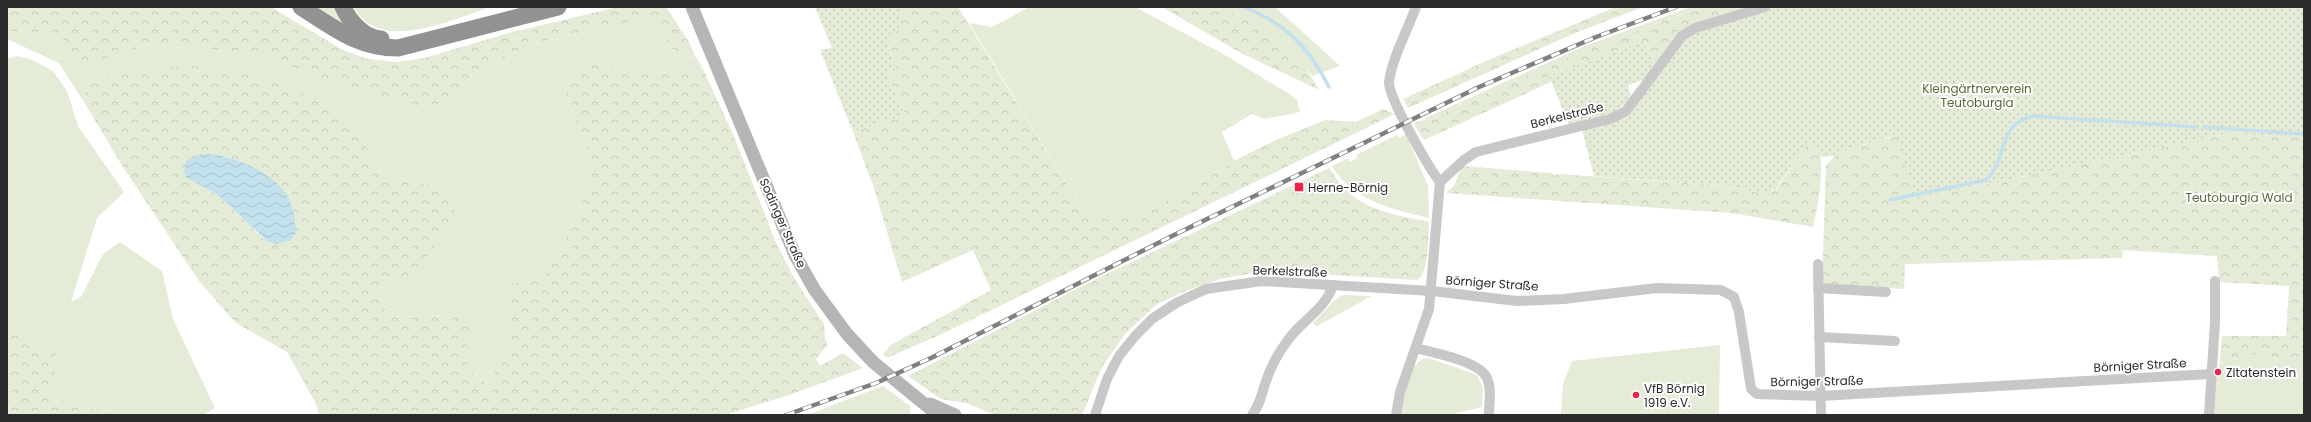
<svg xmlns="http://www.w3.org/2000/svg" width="2311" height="422" font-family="Poppins,sans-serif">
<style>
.green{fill:#e4ebd7}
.forest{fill:url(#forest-crowns);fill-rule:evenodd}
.garden{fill:url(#garden-dots)}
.water{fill:url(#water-waves)}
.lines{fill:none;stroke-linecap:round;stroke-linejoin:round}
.stream{stroke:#c2e1ec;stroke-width:3.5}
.street{stroke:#c8c8c8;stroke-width:10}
.secondary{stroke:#b5b5b5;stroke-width:13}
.highway{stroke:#929292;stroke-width:17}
.rail-casing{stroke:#808080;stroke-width:4.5}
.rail{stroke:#fff;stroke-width:3;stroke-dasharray:9;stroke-linecap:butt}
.poi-dot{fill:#ee224a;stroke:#fff;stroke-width:1.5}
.labels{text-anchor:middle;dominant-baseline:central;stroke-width:4;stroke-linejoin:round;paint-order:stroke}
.park-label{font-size:12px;fill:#556937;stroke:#fff}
.street-label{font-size:12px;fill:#2b2b2b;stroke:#fff}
.poi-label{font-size:12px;fill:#2b2b2b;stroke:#fff;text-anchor:start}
</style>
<defs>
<pattern id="forest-crowns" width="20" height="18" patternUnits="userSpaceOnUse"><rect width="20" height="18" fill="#e4ebd7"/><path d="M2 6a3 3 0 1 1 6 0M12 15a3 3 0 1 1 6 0" fill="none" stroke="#c4cab9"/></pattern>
<pattern id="garden-dots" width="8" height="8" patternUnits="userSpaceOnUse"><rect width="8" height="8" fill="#e4ebd7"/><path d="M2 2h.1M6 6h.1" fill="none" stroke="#c4cab9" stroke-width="1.8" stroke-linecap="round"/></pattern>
<pattern id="water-waves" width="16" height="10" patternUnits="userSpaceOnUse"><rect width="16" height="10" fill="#c2e1ec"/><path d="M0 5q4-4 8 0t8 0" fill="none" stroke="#a7c1cb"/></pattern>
</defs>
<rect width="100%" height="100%" fill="#fff"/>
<!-- green -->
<g class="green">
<path d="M309,7H339L358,33Z"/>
<path d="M354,7H491C452,19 380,55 354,7Z"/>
<path d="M1030,7H1135L1223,54L1288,93L1297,100L1300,112L1265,119L1252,114L1222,132L1234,161L1138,218L1099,219L1085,214L969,23L992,27Z"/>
<path d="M1217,7H1275L1340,66L1312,76C1285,36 1260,25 1217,7Z"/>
<path d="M1691,7H1702L1586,49L1431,118L1421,120L1585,46Z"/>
<path d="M652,17L678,58L695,56L702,67L644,75L597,64L561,80L594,167L577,219L545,276L510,284L509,346L489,384L467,369L450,315L387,317L380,288L419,271L435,186L382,174L349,117L87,80L84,102L59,63L7,39V31L64,33V48L116,56L146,45L257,53L336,84L417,106L441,104L480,69L537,43Z"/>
<path d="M17,56L30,59L53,71L67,91L78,126L124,192L97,218L71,302L81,297L103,254L120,242L162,271L173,319L215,408L203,415H132L80,407L44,394L55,371L34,346L7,328V59Z"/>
<path d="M1406,134L1428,186L1429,218C1392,209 1353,201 1332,166L1348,158L1350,162L1357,158L1356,155L1397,135L1399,138Z"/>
<path d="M1343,295L1372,296L1317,326L1313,323L1335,300Z"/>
<path d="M1720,345L1719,415H1561L1563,384L1572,361Z"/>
<path d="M2257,354L2282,360L2304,356V415H2213L2215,374L2218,373L2220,363Z"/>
<path d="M1428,358L1477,375L1483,387L1482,407L1450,415H1400C1403,400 1409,358 1428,358Z"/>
<path d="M883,386L910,406V414L807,415Z"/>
</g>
<!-- forest -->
<g class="forest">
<path d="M7,7H271L343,50L368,59L397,62L424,58L509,33L618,7H666L689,42L695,56L678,58L652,17L537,43L480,69L441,104L417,106L336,84L257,53L146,45L116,56L73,64L64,48L63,33L7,31Z"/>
<path d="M909,7H958L1085,214L1099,219L1138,218L1234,161L1276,140L1325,120L1356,122L1383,109L1395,114L944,333L887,358L883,354L892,344L991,290L973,250L902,282L873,185L853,132L905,113L886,74L896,70L886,36L899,15Z"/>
<path d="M1162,7H1217L1252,21L1274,33L1300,58L1319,90L1241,53Z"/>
<path d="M1616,7H1643L1575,33L1408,108L1403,99L1495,57Z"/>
<path d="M1702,7H1753L1655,66L1644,41L1549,76L1551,82L1424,140L1413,123L1431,118L1586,49Z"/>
<path d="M597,64L644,75L702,67L733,134L777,245L797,283L824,324L825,339L828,344L816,359L820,366L843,353L863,368L786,396L725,415H319L316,404L287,352L236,323L199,281L123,167L84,102L87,80L186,65L271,79L349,117L382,174L435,186L455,211L419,271L380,288L387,317L450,315L469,319L467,369L488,384L509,346L510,284L545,276L577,219L594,167L561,80ZM226,156L243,164L290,241L276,244L263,238L218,195L192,181Z"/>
<path d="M2230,133L2304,138V356L2282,360L2257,354L2220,363L2222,336H2286L2289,286L2219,282L2217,256L2123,250L2122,258L1905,264L1904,289L1822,284L1826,166L1838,152L1897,135L1916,199Z"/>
<path d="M1807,143C1811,146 1817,149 1819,153C1825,165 1817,214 1813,227L1731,213L1446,193L1454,186L1462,166L1551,173L1552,175L1559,174L1730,186L1769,195L1774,189L1776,190Z"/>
<path d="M1329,168C1336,178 1343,189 1353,196C1373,212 1404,217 1429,222C1428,236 1430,275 1416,280L1264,271L1220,279L1188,290L1157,304L1125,334L1102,367L1082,415H995L966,403L941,399L908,376L1094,280Z"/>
<path d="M7,328L34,346L56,349L55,371L45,394L80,407L132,415H7Z"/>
</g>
<!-- garden -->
<g class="garden">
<path d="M815,7H909L899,15L904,28L886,36L896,70L886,74L905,114L853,132L820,50L832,48Z"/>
<path d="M1775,7H2304V138L2230,133L1916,199L1896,135L1838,152L1833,156L1820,157L1817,150L1807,143L1775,190L1773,189L1769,195L1730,186L1594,176L1582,130L1612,122L1683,40L1697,32Z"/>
<path d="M1644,41L1655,66L1645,79L1628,85L1631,97C1616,117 1592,119 1569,125L1549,76Z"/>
</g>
<!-- water -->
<path class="water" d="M206,154C231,154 275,173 288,197C294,208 295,220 296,233L290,241L276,244L267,241L218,195L187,178L184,172L186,161L198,155Z"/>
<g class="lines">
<!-- stream -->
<g class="stream">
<path d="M1244,7C1286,24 1309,47 1329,87"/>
<path d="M2204,127L2304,134"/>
<path d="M1890,200L1986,180C2008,161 1996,124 2033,116L2197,127"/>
</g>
<!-- street -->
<g class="street">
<path d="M1416,7C1408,29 1392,58 1389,82C1388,97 1429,168 1440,182"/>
<path d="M1818,264L1821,415"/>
<path d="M1818,288L1886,292"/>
<path d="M1819,337L1895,341"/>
<path d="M1416,348C1433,353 1480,361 1487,378C1492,389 1489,403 1489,415"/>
<path d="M1095,415L1107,379L1119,356L1135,336L1152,319L1176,303L1206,289L1262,281L1432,291L1517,301L1564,299L1657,288L1721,290L1734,297L1739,312L1751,389L1757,394L1820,396L2211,374"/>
<path d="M1252,415C1260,405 1261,396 1265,384C1270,368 1278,353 1288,340C1302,320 1325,310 1333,285"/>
<path d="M1396,415L1400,392L1429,309L1440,182L1464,160L1476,152L1610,119L1626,111L1682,36L1695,28L1765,7"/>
<path d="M2209,415L2215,322V281"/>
</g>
<!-- secondary -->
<g class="secondary">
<path d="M692,7L795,255L814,289L847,334L873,362L938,415"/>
<path d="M930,404L955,415"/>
</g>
<!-- highway -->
<g class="highway">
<path d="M301,7C334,28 358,48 398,48L558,7"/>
<path d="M343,7C350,22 364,38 381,39"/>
</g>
<defs>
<path id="rail" d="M786,415L876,383L931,358L1170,237L1479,87L1596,37L1676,7"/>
</defs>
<!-- rail casing -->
<use href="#rail" class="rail-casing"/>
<!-- rail -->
<use href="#rail" class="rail"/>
</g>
<!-- markers -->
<g class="poi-dot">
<rect x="1294" y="182" width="10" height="10" rx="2"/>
<circle cx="2218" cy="372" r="4"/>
<circle cx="1636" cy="395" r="4"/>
</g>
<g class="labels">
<!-- park labels -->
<g class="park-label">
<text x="1977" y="88">Kleingärtnerverein<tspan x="1977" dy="14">Teutoburgia</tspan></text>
<text x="2239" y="197">Teutoburgia Wald</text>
</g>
<!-- street labels -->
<g class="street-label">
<text transform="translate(1567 115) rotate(-14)">Berkelstraße</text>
<text transform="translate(783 223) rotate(66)">Sodinger Straße</text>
<text transform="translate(1290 271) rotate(2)">Berkelstraße</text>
<text transform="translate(1492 283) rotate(4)">Börniger Straße</text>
<text transform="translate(2140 365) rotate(-3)">Börniger Straße</text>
<text transform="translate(1817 381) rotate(-1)">Börniger Straße</text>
</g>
<!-- poi labels -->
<g class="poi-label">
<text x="1308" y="187">Herne-Börnig</text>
<text x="2226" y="372">Zitatenstein</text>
<text x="1644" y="388">VfB Börnig<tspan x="1644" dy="14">1919 e.V.</tspan></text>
</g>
</g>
<!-- border -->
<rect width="2311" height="422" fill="none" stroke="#2b2b2b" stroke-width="16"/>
</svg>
